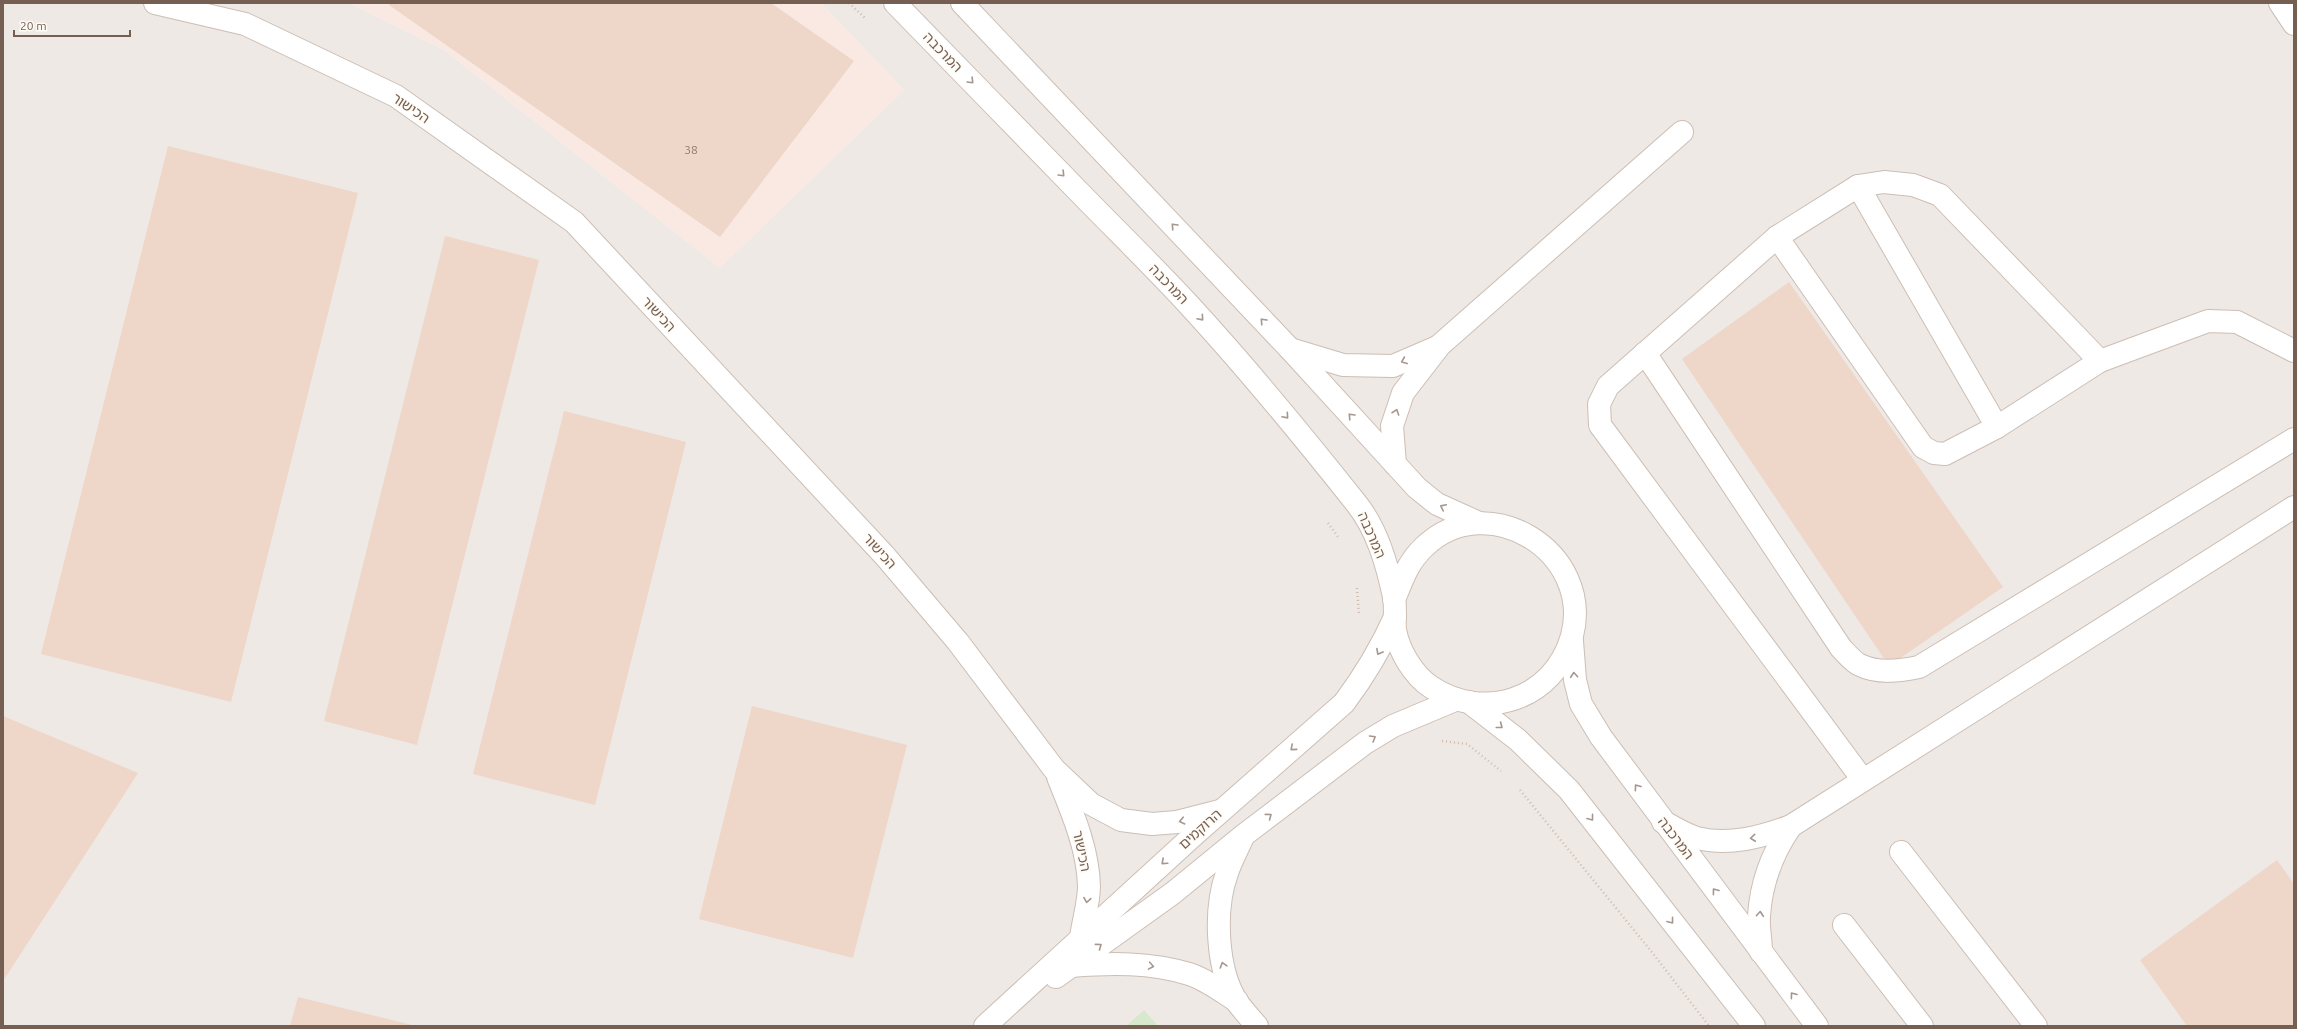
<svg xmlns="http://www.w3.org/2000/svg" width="2297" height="1029" font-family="Ubuntu,'Noto Sans Hebrew',sans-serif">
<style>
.commercial{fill:#fae9e3}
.industrial{fill:#eee9e5}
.green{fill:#d8e8cd}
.building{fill:#eed6c8}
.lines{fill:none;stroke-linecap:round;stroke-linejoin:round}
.service-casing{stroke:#cdbeb4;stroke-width:24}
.minor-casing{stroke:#cdbeb4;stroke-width:24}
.tertiary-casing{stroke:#cdbeb4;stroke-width:24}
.path{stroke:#d3baaa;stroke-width:2.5;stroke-dasharray:1 3;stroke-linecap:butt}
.service{stroke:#fff;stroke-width:22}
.minor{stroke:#fff;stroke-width:22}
.tertiary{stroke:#fff;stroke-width:22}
.oneway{stroke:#a5968f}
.labels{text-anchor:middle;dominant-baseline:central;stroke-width:3;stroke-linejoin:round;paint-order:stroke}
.number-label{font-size:12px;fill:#937c70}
.street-label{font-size:14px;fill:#755e52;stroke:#fefaf4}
</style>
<rect width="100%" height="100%" fill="#fbf6ed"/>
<!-- commercial -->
<path class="commercial" d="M349,3H821L904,90L720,268L444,50Z"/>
<!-- industrial -->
<path class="industrial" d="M3,3H349L444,50L720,268L904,90L821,3H2294V1026H3Z"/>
<!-- green -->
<path class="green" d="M1144,1010L1158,1026H1126Z"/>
<!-- building -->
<g class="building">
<path d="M390,3H771L854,61L720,237L389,5Z"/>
<path d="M168,146L358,193L231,702L41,654Z"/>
<path d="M445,236L539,260L417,745L324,721Z"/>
<path d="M1789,282L2003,587L1889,666L1682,359Z"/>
<path d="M564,411L686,442L595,805L473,774Z"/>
<path d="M752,706L907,745L853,958L699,919Z"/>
<path d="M3,716L138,773L3,981Z"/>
<path d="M2277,860L2294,884V1026H2187L2140,960Z"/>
<path d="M298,997L412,1025V1026H290Z"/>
</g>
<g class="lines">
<defs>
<g id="service">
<path d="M2280,3L2294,24"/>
<path d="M1858,186L1997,427L2100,361L2208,321L2237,322L2294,351"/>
<path d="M1777,237L1923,447L1934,453L1945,454L1997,427"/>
<path d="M1645,353L1841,648C1846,653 1853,662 1860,665C1878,674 1900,671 1919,667L2294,439"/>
<path d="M1863,780L1600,425L1599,404L1608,386L1777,237L1858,186L1884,182L1913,185L1940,195L2100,361"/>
<path d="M1901,852L2036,1026"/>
<path d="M1844,925L1922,1026"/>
</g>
<g id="minor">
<path d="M155,3L245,24L396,96L574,222L885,556L958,642L1054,769L1091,804L1121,820L1152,824L1177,822L1220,811"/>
<path d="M1290,349L1343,365L1393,366L1437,347"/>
<path d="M1395,464L1392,426L1403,393L1440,345L1682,132"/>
<path d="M1058,777C1072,812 1088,848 1089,886C1089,903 1083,921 1081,938"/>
<path d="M1663,822C1674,827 1686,835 1697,838C1729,846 1761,837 1791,826L2294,507"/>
<path d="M1242,839C1237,850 1231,861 1227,873C1214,909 1216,969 1237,1002C1243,1010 1250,1018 1257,1026"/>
<path d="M1761,952C1761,940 1758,927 1759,916C1761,884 1773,852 1791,826"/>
<path d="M1071,966C1111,963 1150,962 1189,974C1206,979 1222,992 1237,1001"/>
<path d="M1056,977L1173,893L1244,835L1365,743L1393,726L1455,700"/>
<path d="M985,1026L1194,835L1344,703C1365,675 1381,648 1395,617"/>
</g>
<g id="tertiary">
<path d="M895,3C957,66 1018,130 1080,193C1116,230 1154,267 1189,305C1248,369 1302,435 1356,503C1377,529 1387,564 1394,597C1396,608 1394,619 1395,630C1399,651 1413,675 1431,687C1484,722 1554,700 1572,636C1594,552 1487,486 1424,547C1408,562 1402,580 1394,600"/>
<path d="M962,3L1290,349L1417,488L1437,504L1479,523"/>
<path d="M1572,641L1575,680L1581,704L1601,737L1817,1026"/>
<path d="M1469,702L1518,740L1569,790L1754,1026"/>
</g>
</defs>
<!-- service casing -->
<use href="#service" class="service-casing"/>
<!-- minor casing -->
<use href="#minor" class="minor-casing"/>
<!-- tertiary casing -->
<use href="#tertiary" class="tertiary-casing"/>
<!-- path -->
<g class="path">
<path d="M849,3L866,19"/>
<path d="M1328,523L1338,537"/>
<path d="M1357,588L1359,615"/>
<path d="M1442,741L1467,744L1501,771"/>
<path d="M1520,790L1651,951L1709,1026"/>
</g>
<!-- service -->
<use href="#service" class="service"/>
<!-- minor -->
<use href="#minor" class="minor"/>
<!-- tertiary -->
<use href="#tertiary" class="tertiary"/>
</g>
<!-- one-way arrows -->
<defs><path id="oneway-chevron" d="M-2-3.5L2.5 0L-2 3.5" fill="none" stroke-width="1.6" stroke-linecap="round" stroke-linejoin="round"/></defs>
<g class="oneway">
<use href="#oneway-chevron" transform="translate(971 81) rotate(46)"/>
<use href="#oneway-chevron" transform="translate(1062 174) rotate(46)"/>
<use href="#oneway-chevron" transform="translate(1174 226) rotate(-133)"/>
<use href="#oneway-chevron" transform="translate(1201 318) rotate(49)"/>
<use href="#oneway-chevron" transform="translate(1263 321) rotate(-133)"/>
<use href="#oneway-chevron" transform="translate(1404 361) rotate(157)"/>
<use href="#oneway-chevron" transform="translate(1396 412) rotate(-71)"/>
<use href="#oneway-chevron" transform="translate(1286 416) rotate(49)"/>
<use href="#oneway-chevron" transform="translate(1351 416) rotate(-133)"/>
<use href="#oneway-chevron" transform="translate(1443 507) rotate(-154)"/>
<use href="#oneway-chevron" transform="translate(1379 652) rotate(119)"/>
<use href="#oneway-chevron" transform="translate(1574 675) rotate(-95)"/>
<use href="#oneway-chevron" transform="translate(1500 726) rotate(38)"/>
<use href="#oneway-chevron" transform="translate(1373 738) rotate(-31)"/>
<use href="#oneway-chevron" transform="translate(1293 748) rotate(139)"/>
<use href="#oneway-chevron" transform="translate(1637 787) rotate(-126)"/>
<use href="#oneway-chevron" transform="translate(1269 816) rotate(-37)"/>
<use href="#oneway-chevron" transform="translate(1591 818) rotate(52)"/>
<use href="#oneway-chevron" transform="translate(1182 821) rotate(167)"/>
<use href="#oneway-chevron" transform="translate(1753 838) rotate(174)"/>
<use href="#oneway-chevron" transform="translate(1164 862) rotate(138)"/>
<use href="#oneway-chevron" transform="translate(1715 891) rotate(-127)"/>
<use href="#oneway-chevron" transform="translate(1087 900) rotate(99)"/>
<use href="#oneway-chevron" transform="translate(1760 914) rotate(-85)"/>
<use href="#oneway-chevron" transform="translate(1671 921) rotate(52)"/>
<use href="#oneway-chevron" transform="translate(1099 946) rotate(-36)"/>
<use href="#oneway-chevron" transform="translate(1223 965) rotate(-107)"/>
<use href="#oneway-chevron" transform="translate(1151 966) rotate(10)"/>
<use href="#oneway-chevron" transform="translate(1793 995) rotate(-127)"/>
</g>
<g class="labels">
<!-- number labels -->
<g class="number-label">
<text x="691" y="149">38</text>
</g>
<!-- street labels -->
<g class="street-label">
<text transform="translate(943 52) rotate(46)">המרכבה</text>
<text transform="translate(411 108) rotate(34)">הכישור</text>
<text transform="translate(1169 284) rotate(46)">המרכבה</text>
<text transform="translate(659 314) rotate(47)">הכישור</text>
<text transform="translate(1372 535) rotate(66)">המרכבה</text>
<text transform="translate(880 551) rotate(48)">הכישור</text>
<text transform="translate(1200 829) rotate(-42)">הרוקמים</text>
<text transform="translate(1676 838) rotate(53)">המרכבה</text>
<text transform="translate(1082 851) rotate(78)">הכישור</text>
</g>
</g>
<!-- border -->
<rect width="2297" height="1029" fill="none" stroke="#755e52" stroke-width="8"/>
<!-- scale -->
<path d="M14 30v6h116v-6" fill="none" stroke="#755e52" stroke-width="2"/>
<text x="20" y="30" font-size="12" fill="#755e52" stroke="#fefaf4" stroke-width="3" paint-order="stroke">20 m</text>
</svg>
